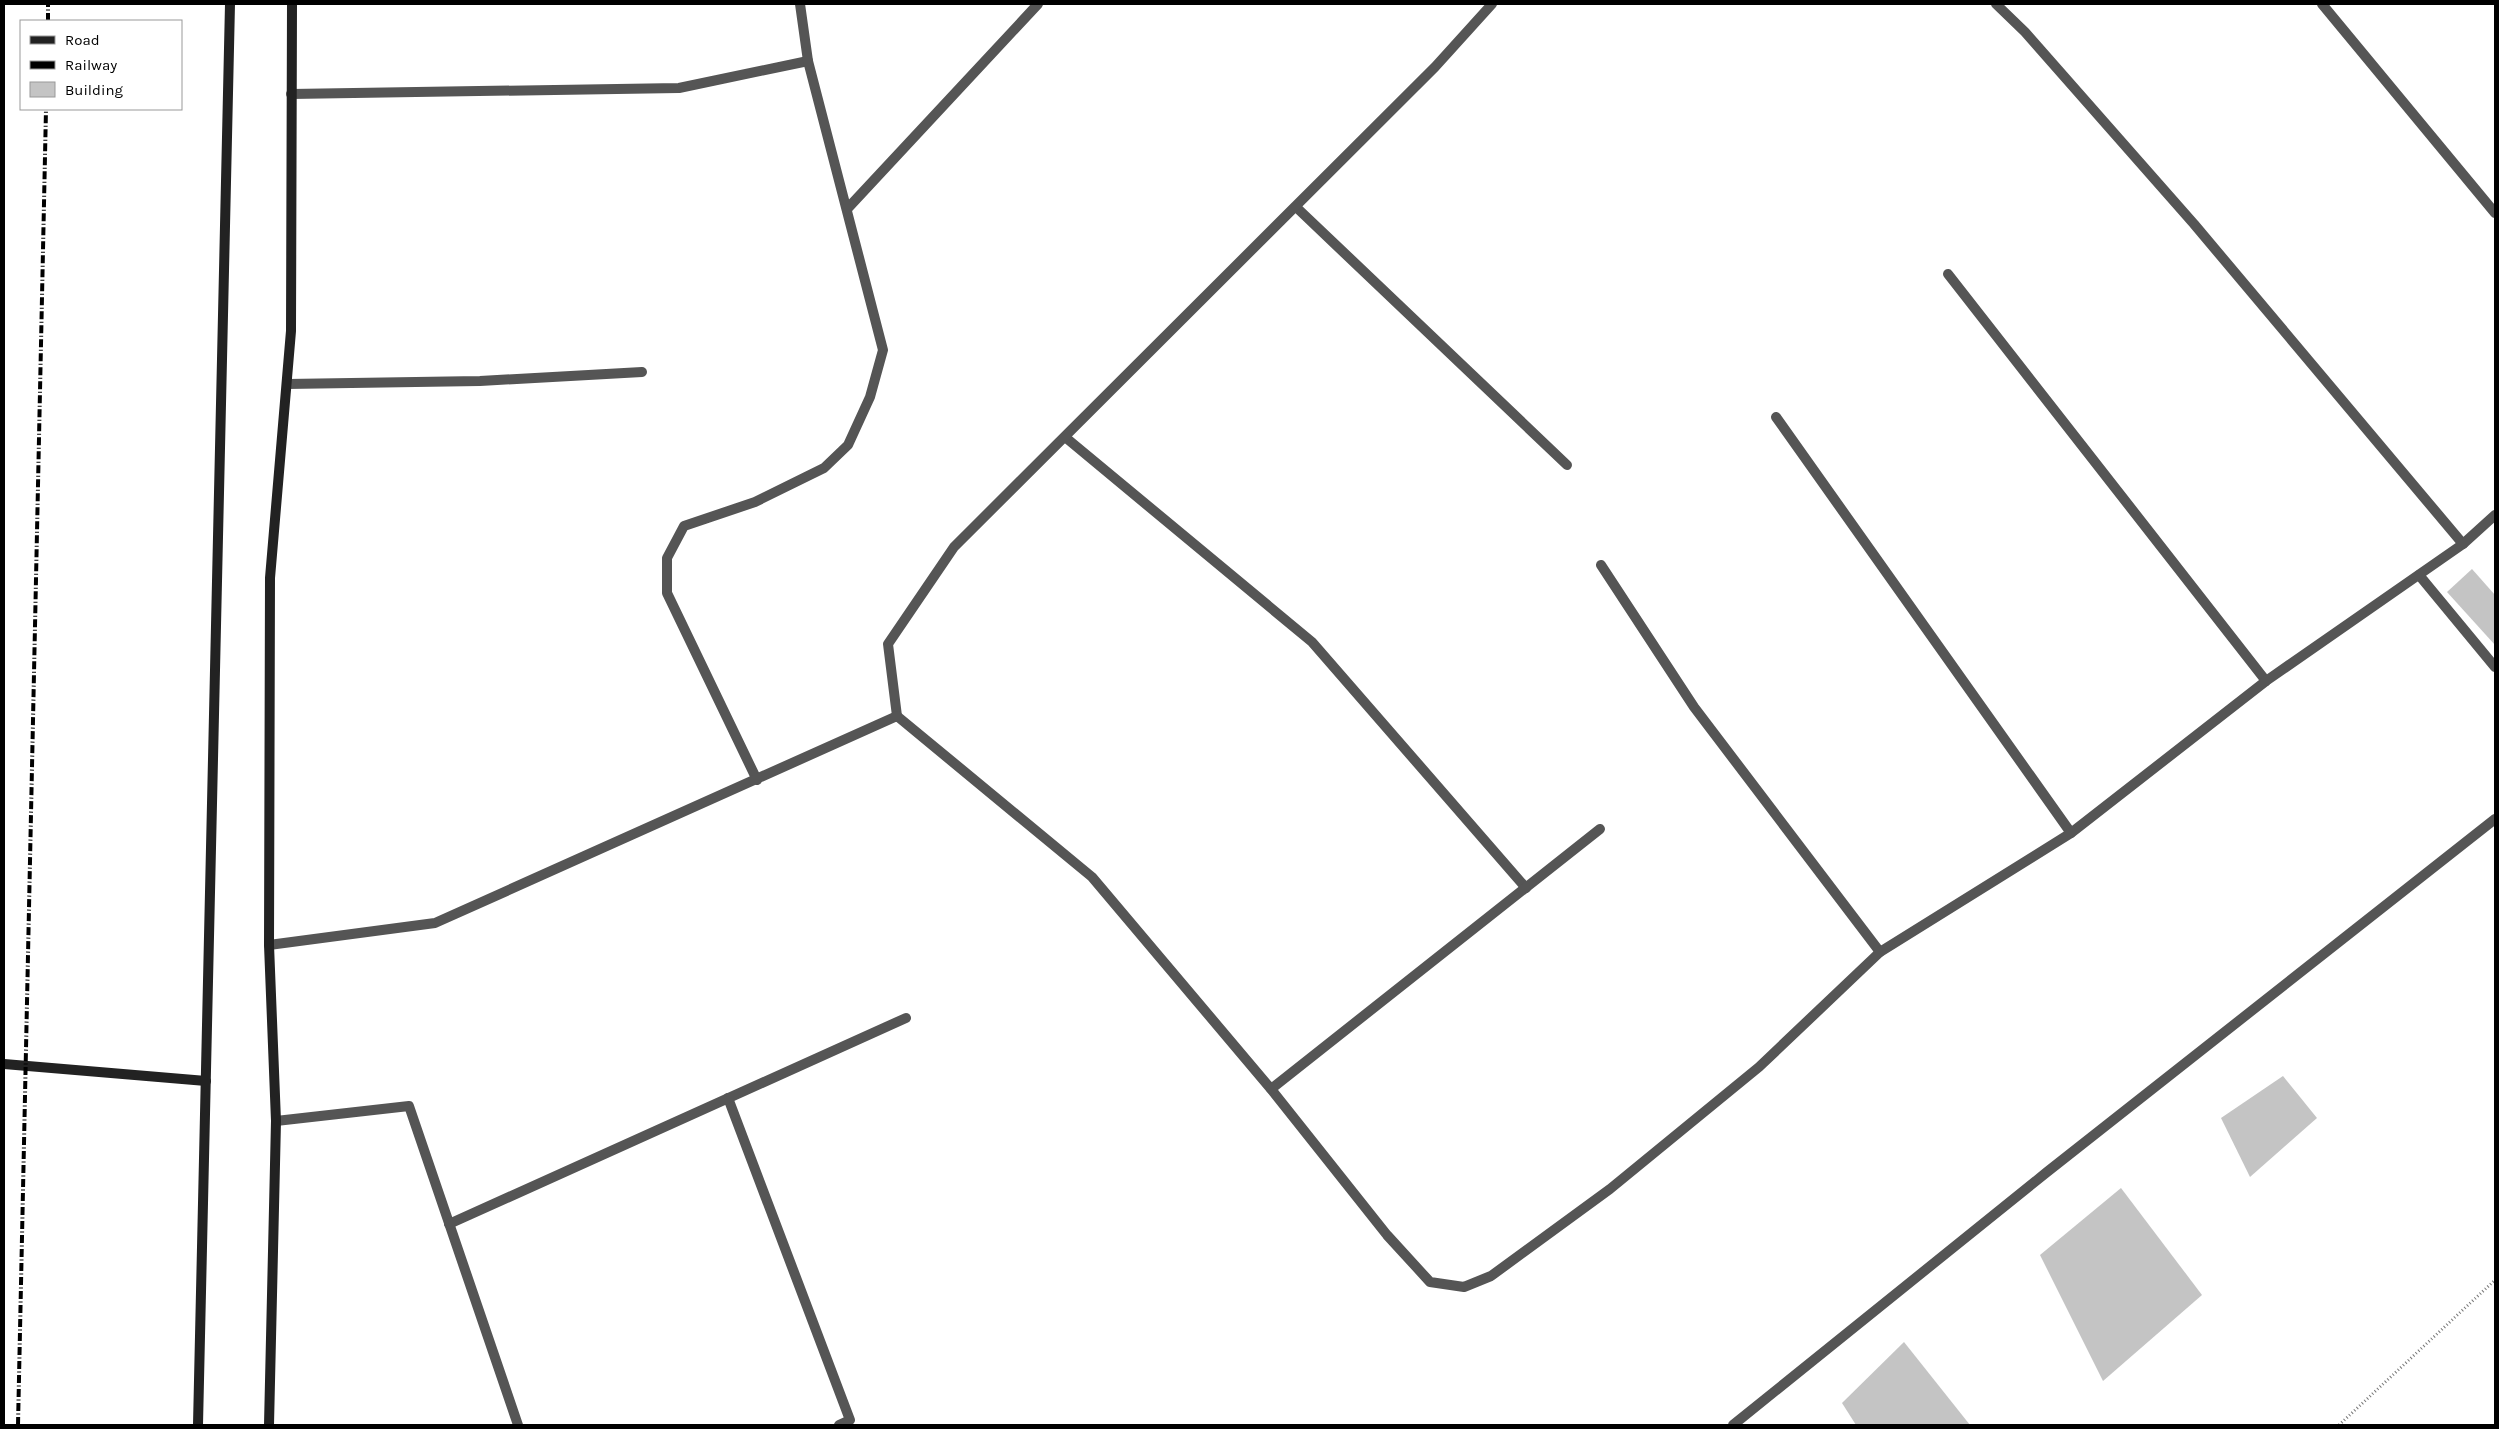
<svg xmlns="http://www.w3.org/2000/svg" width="2499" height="1429" font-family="Karla,sans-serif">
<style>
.building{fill:#c4c4c4}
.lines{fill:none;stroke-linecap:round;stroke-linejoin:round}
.path{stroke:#777;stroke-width:3;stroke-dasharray:1 2.5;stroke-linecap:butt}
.street{stroke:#555;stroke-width:10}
.secondary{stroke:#222;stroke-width:10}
.rail{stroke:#000;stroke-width:4;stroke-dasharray:8 2.5 1 2.5;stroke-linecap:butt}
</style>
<rect width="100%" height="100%" fill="#fff"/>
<!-- building -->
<g class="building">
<path d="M2472,569L2495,595V645L2447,592Z"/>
<path d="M2283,1076L2317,1118L2250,1177L2221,1118Z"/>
<path d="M2121,1188L2202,1295L2103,1381L2040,1255Z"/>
<path d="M1904,1342L1970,1425H1856L1842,1403Z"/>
</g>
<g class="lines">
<!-- path -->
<path class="path" d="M2339,1425L2495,1280"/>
<!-- street -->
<g class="street">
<path d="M1996,4L2025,32L2194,224L2463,544"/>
<path d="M2322,4L2495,213"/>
<path d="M291,94L679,88L808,61"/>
<path d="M1296,207L1567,465"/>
<path d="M848,208L1038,4"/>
<path d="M1948,274L2266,681"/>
<path d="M287,384L480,381L642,372"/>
<path d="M1776,417L2071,833"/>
<path d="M1065,437L1312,642L1526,888"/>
<path d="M1601,565L1694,707L1880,952"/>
<path d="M2419,575L2495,667"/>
<path d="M897,716L888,644L954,547L1435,67L1492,4"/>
<path d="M757,780L667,593V558L684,526L755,502L824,468L848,445L870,397L883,350L808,61L800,4"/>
<path d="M269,945L435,923L897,716L1092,877L1271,1089L1387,1235L1430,1282L1464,1287L1491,1276L1610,1189L1759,1067L1880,952L2071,833L2266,681L2463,544L2495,515"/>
<path d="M1271,1089L1600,829"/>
<path d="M728,1098L850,1420L839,1425"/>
<path d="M276,1121L409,1106L518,1425"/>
<path d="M449,1224L906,1018"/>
<path d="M1733,1425L2047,1172L2495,819"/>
</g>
<!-- secondary -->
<g class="secondary">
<path d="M4,1064L206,1081"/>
<path d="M198,1425L230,4"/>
<path d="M269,1425L276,1121L269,945L270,578L291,331L292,4"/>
</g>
<!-- rail -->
<g class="rail">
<path d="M48,21V4"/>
<path d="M18,1425L46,109"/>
</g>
</g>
<!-- border -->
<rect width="2499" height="1429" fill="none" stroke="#000000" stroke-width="10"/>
<!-- legend -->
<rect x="20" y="20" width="162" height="90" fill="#ffffff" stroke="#999999"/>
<rect x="30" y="36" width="25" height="8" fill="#222222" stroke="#999999"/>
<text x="65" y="45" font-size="15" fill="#000000">Road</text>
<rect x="30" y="61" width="25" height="8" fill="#000000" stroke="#999999"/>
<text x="65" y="70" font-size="15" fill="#000000">Railway</text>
<rect x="30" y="82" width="25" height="15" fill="#c4c4c4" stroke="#999999"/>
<text x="65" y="95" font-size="15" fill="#000000">Building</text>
</svg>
